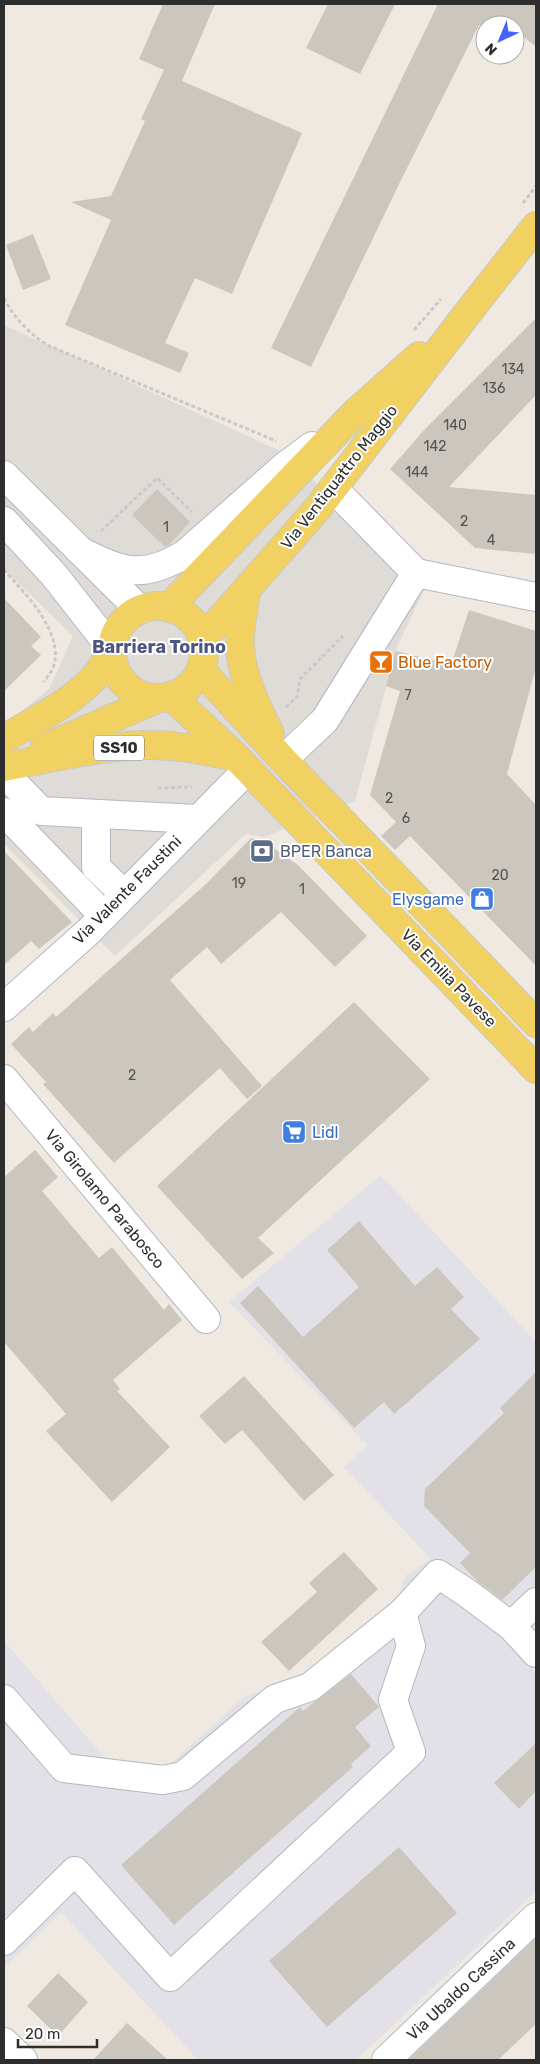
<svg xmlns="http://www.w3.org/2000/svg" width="540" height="2064" font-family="Rubik,sans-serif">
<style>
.industrial{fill:#e3e1e8}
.plaza{fill:#dfdcd8}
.building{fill:#cbc7bf}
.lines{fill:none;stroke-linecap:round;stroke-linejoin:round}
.minor-casing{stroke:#b4b7c1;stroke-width:30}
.major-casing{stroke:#c9c9c9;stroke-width:30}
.path{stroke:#c9c9c9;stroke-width:3;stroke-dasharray:4 2.5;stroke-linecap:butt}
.minor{stroke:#fff;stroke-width:28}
.major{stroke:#f2d163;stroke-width:28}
.labels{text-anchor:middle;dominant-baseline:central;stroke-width:4;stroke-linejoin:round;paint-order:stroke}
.number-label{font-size:14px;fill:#555452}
.shield{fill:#fff;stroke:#6d6d6d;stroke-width:1}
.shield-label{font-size:15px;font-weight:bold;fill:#2e2e2e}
.street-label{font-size:16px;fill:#2e2e2e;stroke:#fff}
.food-label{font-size:16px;fill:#c56008;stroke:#fff;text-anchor:start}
.service-label{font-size:16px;fill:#4e5e75;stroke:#fff;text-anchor:start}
.shop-label{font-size:16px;fill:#366cbe;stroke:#fff;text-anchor:end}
.neighbourhood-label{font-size:18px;font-weight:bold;fill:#4d5680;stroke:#fff}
</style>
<rect width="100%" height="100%" fill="#efe9e1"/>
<!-- industrial -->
<path class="industrial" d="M381,1175L536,1342V1585L495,1626L536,1673V1891L356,2060H198L61,1912L4,1968V1641L112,1766L162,1772L246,1695L299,1683L398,1597L406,1575L431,1559L344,1467L367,1445L229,1302Z"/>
<!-- plaza -->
<path class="plaza" d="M4,325L287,454L424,590L397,647L355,801L264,837L246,834L115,956L4,844V725L49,689L73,636L4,569Z"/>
<!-- building -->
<g class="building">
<path d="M163,4H215L182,81L302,133L232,294L195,278L165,343L189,353L180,373L65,325L111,220L71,202L111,196L145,121L141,119L164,70L139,59Z"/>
<path d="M328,4H395L360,74L306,48Z"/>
<path d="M438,4H536V47L515,30V25H479L401,180L311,367L271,348Z"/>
<path d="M33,234L51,279L23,290L6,245Z"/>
<path d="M536,318V395L449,487L536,495V554L475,548L390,469L426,428Z"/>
<path d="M157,489L190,522L169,545L165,547L132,515Z"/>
<path d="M4,598L41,637L31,646L41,655L4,691Z"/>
<path d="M469,610L536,631V667L507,774L536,805V966L410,836L395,850L381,836L396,822L370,795L400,691L386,686L396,651L451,665Z"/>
<path d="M251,838L268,844L298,865L367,936L335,967L281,912L221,964L207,947L170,980L262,1086L247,1099L220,1068L114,1163L43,1084L46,1082L11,1044L29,1027L33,1032L53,1013L56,1017L206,884Z"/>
<path d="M4,851L72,922L39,949L31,941L4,965Z"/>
<path d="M354,1002L430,1079L258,1238L274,1253L242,1279L157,1186Z"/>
<path d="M35,1150L58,1177L42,1191L99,1258L112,1247L164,1310L169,1304L182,1320L113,1380L120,1389L117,1391L170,1447L112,1502L46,1431L66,1414L4,1342V1177Z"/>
<path d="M359,1221L415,1286L437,1267L464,1297L451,1309L480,1339L394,1414L384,1402L354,1428L240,1303L258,1286L303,1337L359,1287L327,1250Z"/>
<path d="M536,1372V1567L502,1600L477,1581L460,1563L470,1553L424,1506L425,1489L504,1413L500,1408Z"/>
<path d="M244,1376L334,1475L304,1501L242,1430L225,1444L199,1416Z"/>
<path d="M344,1552L378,1589L289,1671L261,1642L317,1592L309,1583Z"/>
<path d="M351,1674L379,1707L355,1727L371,1746L351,1764L353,1767L174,1925L121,1865L300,1707L303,1711Z"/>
<path d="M536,1743V1791L519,1809L494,1783Z"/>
<path d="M399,1847L457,1913L327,2027L269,1961Z"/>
<path d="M536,1938V2024L498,2060H408Z"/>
<path d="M58,1973L88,2002L58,2036L27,2006Z"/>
<path d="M127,2023L168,2060H93Z"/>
</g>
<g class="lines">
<defs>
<g id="minor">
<path d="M4,475L140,610"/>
<path d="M333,488L416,573L536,597"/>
<path d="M4,521L54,575L112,649"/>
<path d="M80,551C122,572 142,580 185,554L284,467L312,446"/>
<path d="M283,760L325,720L416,573"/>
<path d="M4,773L41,811L197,819"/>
<path d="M4,812L104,916"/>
<path d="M96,814V867L124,894"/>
<path d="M4,1007L88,932L247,770"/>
<path d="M4,1079L206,1319"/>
<path d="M536,1602L511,1626L536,1653"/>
<path d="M4,1699L64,1768L163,1780L183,1776L275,1699L310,1687L402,1613"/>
<path d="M4,1941L75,1871L170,1977L411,1752L393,1700L411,1646L402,1613L438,1574L467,1593L511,1626"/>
<path d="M4,2042L23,2060"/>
<path d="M386,2060L536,1917"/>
</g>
<g id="major">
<path d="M246,592C244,609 239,628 240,646C242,679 257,706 270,734"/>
<circle cx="158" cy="652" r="46"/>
<path d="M168,608L355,413L419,356"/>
<path d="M202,640L318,508L470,310L536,226"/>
<path d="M201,670L283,760L536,1023"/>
<path d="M171,696L236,757L536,1069"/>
<path d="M4,739C36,719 79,700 101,669C105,662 109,655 112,649"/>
<path d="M44,748L159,698"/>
<path d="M4,767C50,758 97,747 144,745C175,744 206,751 236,757"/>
</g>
</defs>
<!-- minor casing -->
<use href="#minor" class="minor-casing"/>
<!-- major casing -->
<use href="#major" class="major-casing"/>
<!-- path -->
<g class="path">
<path d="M523,203L536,186"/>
<path d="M4,298C14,318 28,332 47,345L276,441"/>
<path d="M414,330L441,299"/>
<path d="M101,531L157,478L192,512"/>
<path d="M4,570C24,592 68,636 52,670C50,674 46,678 44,682"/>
<path d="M286,707L297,697L300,679L343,636"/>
<path d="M158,788L192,787"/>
</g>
<!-- minor -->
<use href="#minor" class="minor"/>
<!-- major -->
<use href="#major" class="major"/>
</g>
<!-- icons -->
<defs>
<symbol id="bar-square" viewBox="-11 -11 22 22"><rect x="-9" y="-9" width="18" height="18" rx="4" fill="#e8710a" stroke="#fff"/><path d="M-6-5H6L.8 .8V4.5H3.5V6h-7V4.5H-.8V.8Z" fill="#fff"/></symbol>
<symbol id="bank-square" viewBox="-11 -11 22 22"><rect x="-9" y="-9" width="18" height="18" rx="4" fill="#5c6f8a" stroke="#fff"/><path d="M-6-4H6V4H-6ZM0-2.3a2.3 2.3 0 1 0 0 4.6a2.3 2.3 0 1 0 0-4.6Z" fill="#fff"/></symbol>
<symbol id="shop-square" viewBox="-11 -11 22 22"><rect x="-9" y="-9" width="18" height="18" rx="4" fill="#3f7fe0" stroke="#fff"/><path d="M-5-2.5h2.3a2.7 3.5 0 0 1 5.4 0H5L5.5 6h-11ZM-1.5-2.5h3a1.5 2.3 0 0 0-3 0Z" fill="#fff"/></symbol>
<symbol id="supermarket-square" viewBox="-11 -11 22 22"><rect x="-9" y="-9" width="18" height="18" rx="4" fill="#3f7fe0" stroke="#fff"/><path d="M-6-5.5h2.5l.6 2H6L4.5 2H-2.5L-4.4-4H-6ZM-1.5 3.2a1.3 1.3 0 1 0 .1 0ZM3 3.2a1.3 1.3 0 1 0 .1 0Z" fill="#fff"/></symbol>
</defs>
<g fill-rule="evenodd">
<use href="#bar-square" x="367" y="648" width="28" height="28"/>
<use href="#bank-square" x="248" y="837" width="28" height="28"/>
<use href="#shop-square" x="468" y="885" width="28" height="28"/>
<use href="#supermarket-square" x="280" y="1118" width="28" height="28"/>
</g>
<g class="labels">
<!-- number labels -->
<g class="number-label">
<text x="513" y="369">134</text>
<text x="494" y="388">136</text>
<text x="455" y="425">140</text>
<text x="435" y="446">142</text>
<text x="417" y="472">144</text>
<text x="464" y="521">2</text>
<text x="166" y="527">1</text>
<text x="491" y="540">4</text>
<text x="408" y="695">7</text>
<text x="389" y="798">2</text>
<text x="406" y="818">6</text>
<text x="500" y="875">20</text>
<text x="239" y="883">19</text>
<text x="302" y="889">1</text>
<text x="132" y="1075">2</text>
</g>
<!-- shield labels -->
<rect class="shield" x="94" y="735.5" width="50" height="25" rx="4"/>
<g class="shield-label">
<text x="119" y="748">SS10</text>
</g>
<!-- street labels -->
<g class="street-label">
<text transform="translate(339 477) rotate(-52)">Via Ventiquattro Maggio</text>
<text transform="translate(127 890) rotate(-45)">Via Valente Faustini</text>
<text transform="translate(449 978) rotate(46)">Via Emilia Pavese</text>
<text transform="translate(105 1199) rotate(50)">Via Girolamo Parabosco</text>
<text transform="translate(461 1989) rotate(-43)">Via Ubaldo Cassina</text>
</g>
<!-- food labels -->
<g class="food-label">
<text x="398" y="662">Blue Factory</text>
</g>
<!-- service labels -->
<g class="service-label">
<text x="280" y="851">BPER Banca</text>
</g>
<!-- shop labels -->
<g class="shop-label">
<text x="464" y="899">Elysgame</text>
<text x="312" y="1132" text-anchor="start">Lidl</text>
</g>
<!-- neighbourhood labels -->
<g class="neighbourhood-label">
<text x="159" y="647">Barriera Torino</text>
</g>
</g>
<!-- border -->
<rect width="540" height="2064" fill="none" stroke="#2e2e2e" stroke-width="10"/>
<!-- north arrow -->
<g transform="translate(500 40) rotate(224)"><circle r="24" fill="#ffffff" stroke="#ababab"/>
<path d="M0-4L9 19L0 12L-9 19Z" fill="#4264fb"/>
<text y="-8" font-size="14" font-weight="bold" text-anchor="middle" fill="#2e2e2e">N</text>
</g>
<!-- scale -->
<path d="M18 2039v8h79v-8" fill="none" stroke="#2e2e2e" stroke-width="2.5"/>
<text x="25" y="2039" font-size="15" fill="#2e2e2e" stroke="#ffffff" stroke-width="4" paint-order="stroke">20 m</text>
</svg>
